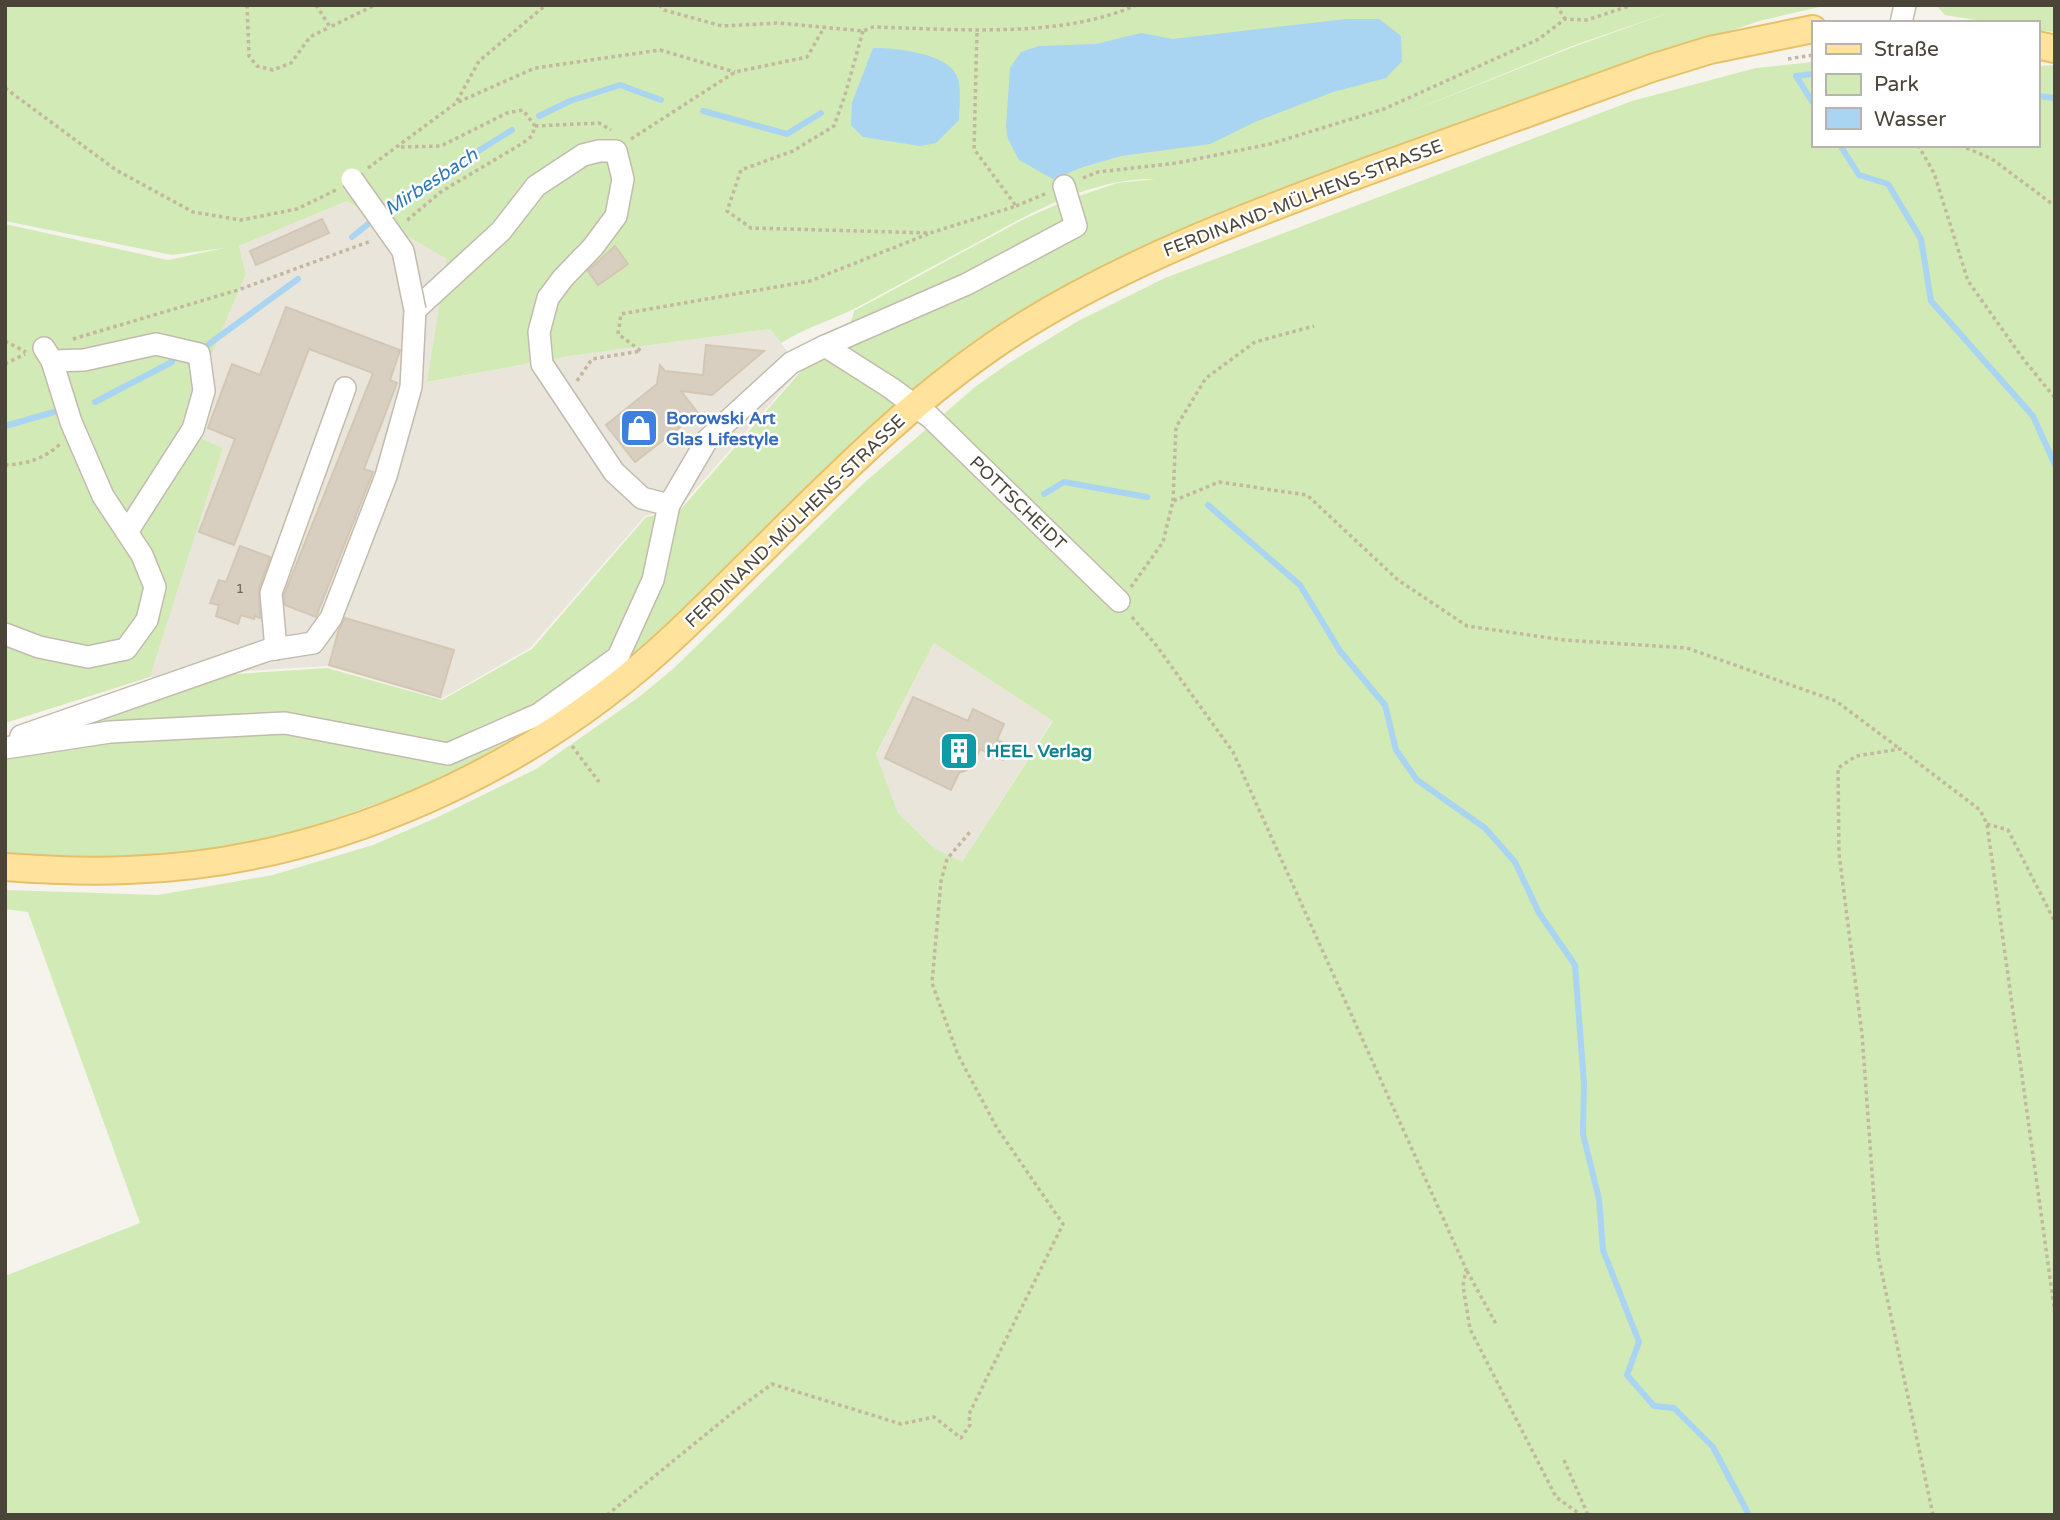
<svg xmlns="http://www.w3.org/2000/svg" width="2060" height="1520" font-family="'Varela Round',sans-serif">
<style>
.residential{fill:#eae5da}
.green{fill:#d2eab5;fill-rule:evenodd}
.water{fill:#a9d4f2}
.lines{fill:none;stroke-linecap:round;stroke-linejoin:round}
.stream{stroke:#a9d4f2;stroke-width:6}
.building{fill:#d8cfc1;stroke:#d3c7b4;stroke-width:2}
.minor-casing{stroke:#c2bbae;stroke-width:24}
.major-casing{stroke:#e6c16a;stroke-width:30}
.path{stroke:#c4b79f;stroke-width:3.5;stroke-dasharray:3.5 3.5;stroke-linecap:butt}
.minor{stroke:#fff;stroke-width:21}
.major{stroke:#ffe39c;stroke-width:26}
.minor-bridge-casing{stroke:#c2bbae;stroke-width:24;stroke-linecap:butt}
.minor-bridge{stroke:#fff;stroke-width:21}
.labels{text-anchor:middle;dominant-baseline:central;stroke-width:5;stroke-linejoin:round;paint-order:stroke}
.number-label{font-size:14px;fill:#6e675b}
.street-label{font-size:18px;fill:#4b4439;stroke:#fff}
.shop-label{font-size:18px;font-weight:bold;fill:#366cbe;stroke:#fff;text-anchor:start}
.culture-label{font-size:18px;font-weight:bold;fill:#0d838f;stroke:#fff;text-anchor:start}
.water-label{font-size:19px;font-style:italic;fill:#2e7ab2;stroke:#fff}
</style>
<rect width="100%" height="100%" fill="#f6f3ec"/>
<!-- residential -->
<g class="residential">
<path d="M347,201L448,259L428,382L570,356L770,329L801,369L680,507L645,516L530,648L441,699L327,666L150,677L223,448L178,429L246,274L239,246Z"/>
<path d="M934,643L1053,720L962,862L934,848L898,813L876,755Z"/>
</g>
<!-- green -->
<g class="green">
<path d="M5,5L1689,6L1828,5L1759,21L1599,77L1137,252L963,349L824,472L667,627L576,701L479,758L415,790L308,828L263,840L193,852L113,857L5,855V749L205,676L327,668L442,700L532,649L646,517L681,509L802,370L845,344L854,311L1024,219L1067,200L1117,183L1156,179C1089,177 1024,217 967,248C931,267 895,287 858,307C833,320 806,327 781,343L770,329L570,356L427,382L447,259L347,201L239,246L246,274L179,429L223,448L150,677L5,723V224L168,260L224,248L172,255L5,221ZM1682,8L1573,47L1397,117L1572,46Z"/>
<path d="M1936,5H2055V32L2037,30V23H1995L1945,15Z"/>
<path d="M1813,62V145H2037V66L2055,65V1515H5V1276L140,1223L28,912L5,909V890L158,895L273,875L373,845L438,817L536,769L639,697L673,669L864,483L975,387L1009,363L1080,320L1165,278L1632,101L1756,68ZM934,643L1053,721L962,862L934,848L898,813L876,754Z"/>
</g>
<!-- water -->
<g class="water">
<path d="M1347,19H1379L1401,36L1402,61L1386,78L1333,92L1255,122L1210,144L1121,156L1083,167L1053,179L1019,160L1008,139L1006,127L1010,68L1021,52L1039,46L1096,44L1141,33L1173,39Z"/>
<path d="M873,48C896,48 947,53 957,76C962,88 959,107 959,120L936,143L920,146L863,137L851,125L852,103Z"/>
</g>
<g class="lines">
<!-- stream -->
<g class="stream">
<path d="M1813,74L1796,76L1813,103"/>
<path d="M2037,96L2055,98"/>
<path d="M703,111L787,134L821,113"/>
<path d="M539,116L570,101L620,85L661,100"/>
<path d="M1840,145L1859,175L1888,184L1921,239L1931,301L2033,416L2055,465"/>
<path d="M352,237L393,204L512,130"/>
<path d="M209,344L298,279"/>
<path d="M95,402L172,362"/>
<path d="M5,426L54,412"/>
<path d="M1044,494L1064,482L1147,497"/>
<path d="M1208,505L1300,585L1340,651L1385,705L1396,750L1417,780L1485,828L1515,862L1539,913L1575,965L1584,1084L1583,1134L1599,1199L1603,1250L1639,1342L1627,1375L1654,1406L1674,1408L1713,1447L1749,1515"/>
</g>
</g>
<!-- building -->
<g class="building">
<path d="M322,219L329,233L256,265L250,251Z"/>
<path d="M615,246L628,264L598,285L588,271Z"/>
<path d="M286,307L400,350L390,380L397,383L364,469L373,472L316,617L285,605L284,595L373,373L309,349L234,545L199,532L235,439L208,428L232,364L260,375Z"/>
<path d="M706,345L764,351L712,395L681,391L698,413L635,462L606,425L657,384L660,365L665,371L703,375Z"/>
<path d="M240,546L270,557L259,589L260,618L255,616L254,619L241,615L238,624L216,616L219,605L210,603L219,580L226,582Z"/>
<path d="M345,618L454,650L440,697L329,665L339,629Z"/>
<path d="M913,697L968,721L973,709L1004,724L997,740L1010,746L1003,760L980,749L972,768L959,773L951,790L885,758Z"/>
</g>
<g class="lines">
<defs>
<g id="minor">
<path d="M1901,23L1905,5"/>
<path d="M825,346L967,284L1076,226L1064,186"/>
<path d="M52,361L84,360L156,344L199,354L204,391L193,429L127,532"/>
<path d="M5,634L39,647L88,657L126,649L147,620L155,587L142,555L103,496L71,422L52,361L44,348"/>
<path d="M276,649L271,593L345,388"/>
<path d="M21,736L268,650L313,643L331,618L386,476L411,387L415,310L501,231L536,186L583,155L599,151H616L623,179L616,216L593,247L563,278L548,298L539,332L542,364L614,472L642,498L669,505"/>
<path d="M5,748L110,732L285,723L448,754L539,714L618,657L653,580L669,505L707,440L791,363L825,346L891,388L930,417L1119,601"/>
</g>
<g id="major">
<path d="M2037,45L2055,49"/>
<path d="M5,867C46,870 87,872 128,870C329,864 534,770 679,632C791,526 893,407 1025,325C1132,259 1250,215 1368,171C1463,137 1557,102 1652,68L1710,50L1813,29"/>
</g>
</defs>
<!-- minor casing -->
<use href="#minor" class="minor-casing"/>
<!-- major casing -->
<use href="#major" class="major-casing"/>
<!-- path -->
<g class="path">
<path d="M247,5L249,56L257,66L273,70L291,63L310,37L330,27"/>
<path d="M316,5L330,27L375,5"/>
<path d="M659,5L664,10L722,26L779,23L863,31L873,27C954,29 1062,39 1136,5"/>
<path d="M1556,5L1565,19"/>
<path d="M863,31L845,95L834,126L793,151L741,170L727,211L751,228L930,233L1016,206L974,149L977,30"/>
<path d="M1788,59L1813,55"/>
<path d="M5,88L116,170L193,212L241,220L297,209L336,190"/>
<path d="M457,101L479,61L546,5"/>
<path d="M535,126L599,123L611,130"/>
<path d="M631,139L735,72L807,57L825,26"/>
<path d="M1918,145L1934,173L1968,281L2024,360L2055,398"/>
<path d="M1960,145L1992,159L2055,206"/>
<path d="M401,147L441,146L507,113L523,110L535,126L532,136L523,143L442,191L405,222"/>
<path d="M368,168L456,103L535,68L660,50L735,72"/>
<path d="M1083,178L1098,172L1177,163L1270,144L1384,109L1539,39L1565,19L1587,20L1632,5"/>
<path d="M1016,206L1047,193"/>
<path d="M73,339L238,290L371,241"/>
<path d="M5,341L26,352"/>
<path d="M5,364L25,354"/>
<path d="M577,381L592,359L641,351L618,334L621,314L810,281L928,234"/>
<path d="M5,465C27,464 44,459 60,444"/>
<path d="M1173,501L1176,427L1206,378L1255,342L1314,326"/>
<path d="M1131,587L1163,542L1173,501L1219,482L1307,495L1398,580L1467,626L1564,640L1687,648L1836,701L1900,749"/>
<path d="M1132,617L1156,645L1233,752L1466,1269L1463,1286L1470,1329L1556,1497L1581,1515"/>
<path d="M572,746L599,782"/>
<path d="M1987,824L2008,830L2055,922"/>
<path d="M1467,1271L1496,1324"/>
<path d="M1564,1460L1588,1515"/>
<path d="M607,1515L732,1413L772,1384L901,1424L934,1417L961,1438L970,1425L969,1414L1063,1224L997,1128L958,1055L932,983L941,881L947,859L970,832"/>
<path d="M1933,1515L1878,1255L1862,1034L1839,854L1838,768L1856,756L1900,749L1980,810L1987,824L2055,1314"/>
</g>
<!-- minor -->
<use href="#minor" class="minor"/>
<!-- major -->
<use href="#major" class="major"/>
<defs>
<path id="minor-bridge" d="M352,179L403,251L415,310"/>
</defs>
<!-- minor-bridge casing -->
<use href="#minor-bridge" class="minor-bridge-casing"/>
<!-- minor-bridge -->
<use href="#minor-bridge" class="minor-bridge"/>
</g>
<!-- icons -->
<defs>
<symbol id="shop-square" viewBox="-11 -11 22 22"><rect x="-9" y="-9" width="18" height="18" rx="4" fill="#3f7fe0" stroke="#fff"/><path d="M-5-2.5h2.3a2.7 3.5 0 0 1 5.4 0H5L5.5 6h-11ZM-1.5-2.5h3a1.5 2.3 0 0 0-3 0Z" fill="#fff"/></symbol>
<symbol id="building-square" viewBox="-11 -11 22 22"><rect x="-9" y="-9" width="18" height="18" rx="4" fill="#0f9aa8" stroke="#fff"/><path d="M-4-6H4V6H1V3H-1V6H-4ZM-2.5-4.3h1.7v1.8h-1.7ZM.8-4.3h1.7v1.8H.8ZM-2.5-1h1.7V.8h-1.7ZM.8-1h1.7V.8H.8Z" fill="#fff"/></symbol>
</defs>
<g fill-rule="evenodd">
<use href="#shop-square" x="617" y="406" width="44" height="44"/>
<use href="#building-square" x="937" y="729" width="44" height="44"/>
</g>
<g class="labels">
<!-- number labels -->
<g class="number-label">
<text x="240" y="588">1</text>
</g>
<!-- street labels -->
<g class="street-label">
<text transform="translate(1303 198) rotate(-21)">FERDINAND-MÜLHENS-STRASSE</text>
<text transform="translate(1018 503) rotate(44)">POTTSCHEIDT</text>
<text transform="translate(795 521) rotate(-44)">FERDINAND-MÜLHENS-STRASSE</text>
</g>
<!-- shop labels -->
<g class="shop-label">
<text x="666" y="418">Borowski Art<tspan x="666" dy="21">Glas Lifestyle</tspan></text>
</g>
<!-- culture labels -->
<g class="culture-label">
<text x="986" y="751">HEEL Verlag</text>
</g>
<!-- water labels -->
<g class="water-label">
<text transform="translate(431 182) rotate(-33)">Mirbesbach</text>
</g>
</g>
<!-- border -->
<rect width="2060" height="1520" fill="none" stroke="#4b4439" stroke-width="14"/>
<!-- legend -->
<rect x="1812" y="21" width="228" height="126" fill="#ffffff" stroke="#b7b4b0" stroke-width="2"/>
<rect x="1826" y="44" width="35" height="10" fill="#ffe39c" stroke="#b7b4b0" stroke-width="2"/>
<text x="1874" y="56" font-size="21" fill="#4b4439">Straße</text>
<rect x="1826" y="74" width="35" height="21" fill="#d2eab5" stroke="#b7b4b0" stroke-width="2"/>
<text x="1874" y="91" font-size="21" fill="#4b4439">Park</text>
<rect x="1826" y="108" width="35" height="21" fill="#a9d4f2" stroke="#b7b4b0" stroke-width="2"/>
<text x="1874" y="126" font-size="21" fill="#4b4439">Wasser</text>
</svg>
